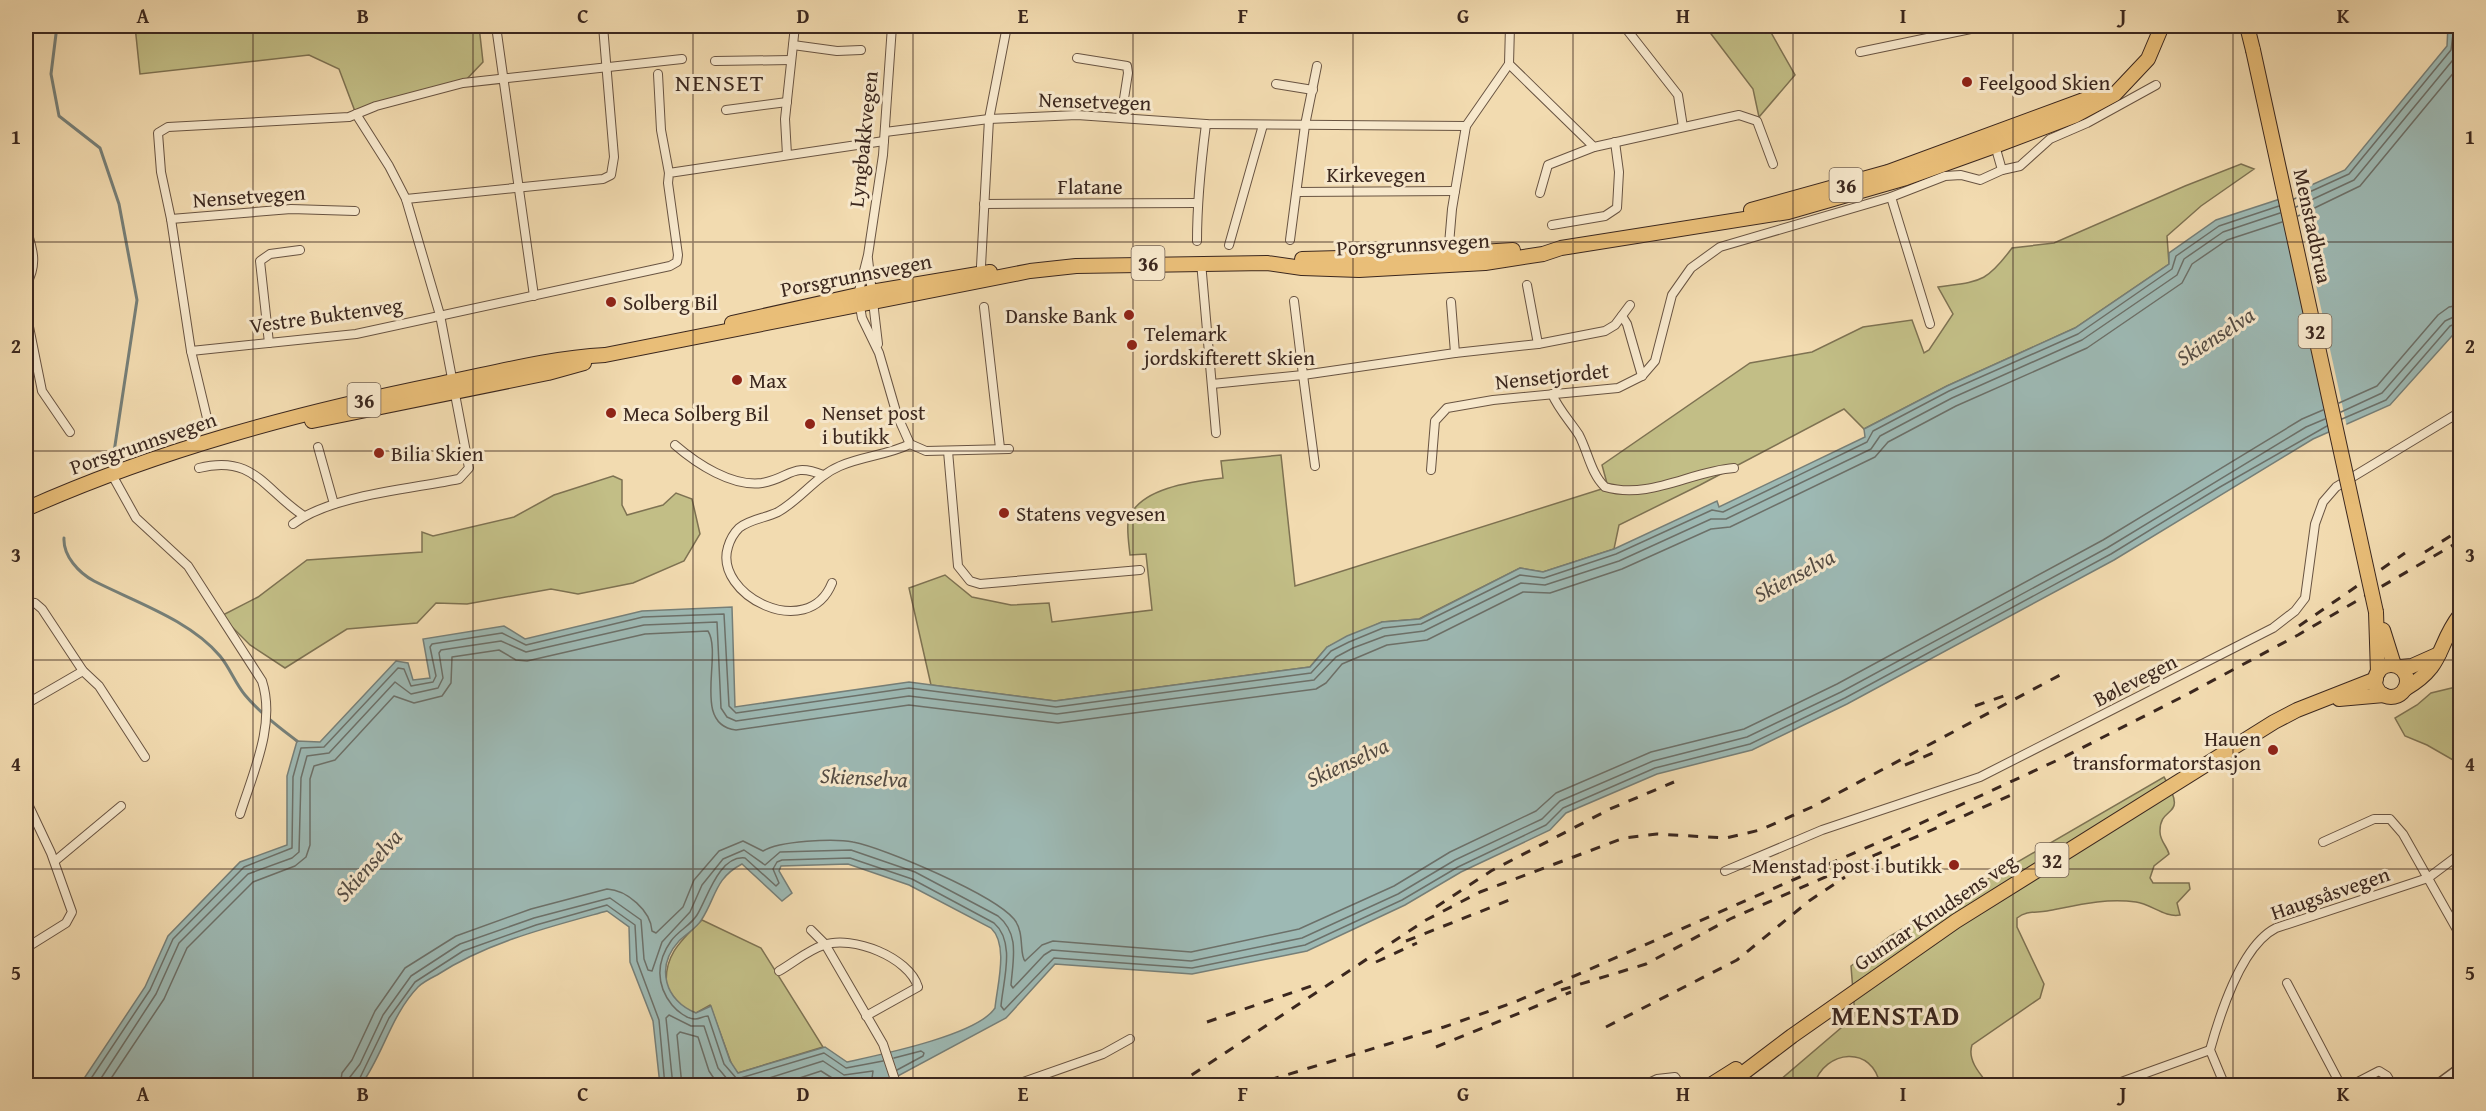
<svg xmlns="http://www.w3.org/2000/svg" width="2486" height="1111" font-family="'Gentium Book Plus',serif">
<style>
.green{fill:#c2be86;stroke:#7e7252;stroke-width:1.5}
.water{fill:#9db9b4;stroke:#767f78;stroke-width:1.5;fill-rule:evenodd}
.pier{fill:#f2dbb0}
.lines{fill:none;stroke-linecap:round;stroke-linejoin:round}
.shore{stroke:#6c7069;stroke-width:1.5}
.stream{stroke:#767f78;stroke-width:3}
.minor-casing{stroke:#695442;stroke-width:10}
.tertiary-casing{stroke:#695442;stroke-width:13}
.primary-casing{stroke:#3b271e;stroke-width:16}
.trunk-casing{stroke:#3b271e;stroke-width:16}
.minor{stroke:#f7e8cc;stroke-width:8}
.tertiary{stroke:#f7e8cc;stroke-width:10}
.primary{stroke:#e9be78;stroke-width:14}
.trunk{stroke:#e9be78;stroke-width:14}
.rail{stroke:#3b271e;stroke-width:3;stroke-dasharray:10 10;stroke-linecap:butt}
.primary-bridge-casing{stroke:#3b271e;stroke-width:16;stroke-linecap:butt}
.primary-bridge{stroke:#e9be78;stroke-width:14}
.grid{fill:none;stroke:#3b271e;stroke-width:1.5;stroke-opacity:0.55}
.poi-dot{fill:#8f2418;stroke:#f7e8cc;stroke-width:2}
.labels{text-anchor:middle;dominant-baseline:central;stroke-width:6;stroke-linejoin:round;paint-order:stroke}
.shield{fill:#f7e8cc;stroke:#736152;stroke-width:1.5}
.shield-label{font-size:20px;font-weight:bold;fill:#3b271e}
.poi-label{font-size:21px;fill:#3b271e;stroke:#f7e8cc;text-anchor:start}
.street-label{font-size:21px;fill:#3b271e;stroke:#f7e8cc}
.water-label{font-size:22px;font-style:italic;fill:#544c44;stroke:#f7e8cc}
.quarter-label{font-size:24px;letter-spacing:1.5px;fill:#3b271e;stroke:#f7e8cc}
.district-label{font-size:27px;font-weight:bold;letter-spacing:1.5px;fill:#3b271e;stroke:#f7e8cc}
.neatline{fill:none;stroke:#3b271e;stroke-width:2}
.grid-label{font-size:20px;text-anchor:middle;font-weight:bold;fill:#3b271e}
</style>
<rect width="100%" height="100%" fill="#f2dbb0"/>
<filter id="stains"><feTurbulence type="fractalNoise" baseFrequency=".00333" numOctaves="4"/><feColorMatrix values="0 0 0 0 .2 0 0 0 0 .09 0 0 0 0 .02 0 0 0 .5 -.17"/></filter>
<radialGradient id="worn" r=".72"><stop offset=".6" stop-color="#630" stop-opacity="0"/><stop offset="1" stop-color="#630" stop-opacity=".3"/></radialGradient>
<!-- green -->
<g class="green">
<path d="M135,26H479L483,62L463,83L356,114L339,69L309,55L140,74Z"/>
<path d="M1705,26H1766L1769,29L1795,75L1759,117L1753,89Z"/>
<path d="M2241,164L2254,169L2201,206L2167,236L2169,264L2075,328L1947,386L1864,429L1844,409L1700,485L1619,525L1614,549L1543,572L1520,568L1419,619L1382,622L1327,647L1310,667L1055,701L931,685L909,588L945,575L972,597L1011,605L1049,603L1052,622L1152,610L1146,554L1130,555C1129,545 1127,533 1128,523C1134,488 1195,481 1223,478L1221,461L1281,455L1295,586L1608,487L1602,465L1750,363L1812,352L1863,327L1912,320L1924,353L1929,350L1953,314L1938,287C1981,281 1986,283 2012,248L2054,243L2185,186Z"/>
<path d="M613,476L622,480V505L627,515L663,505L676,493L692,499L700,534L684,561L633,583L578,594L551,589L467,604L436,603L417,623L347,629L285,668L250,645L221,616L258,597L307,560L422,552V532L433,536L514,517L554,495Z"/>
<path d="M2460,686V764L2427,745L2405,736L2395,718L2417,705L2431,693Z"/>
<path d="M2164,777C2190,821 2159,803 2160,832C2160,841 2167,846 2169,854L2154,866L2150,878L2153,883H2189L2190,889L2177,903L2180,915C2165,918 2151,904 2136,902C2104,898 2078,905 2047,911C2036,913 2027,910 2017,918V927L2044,984L2040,998L1972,1045C1967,1060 1980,1074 1989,1085H1880C1873,1045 1825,1049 1814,1085L1773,1086L1855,1016L1851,966L1890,936Z"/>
<path d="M702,920L761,948L823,1047L738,1073L733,1068L710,1005L696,1013L684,1009L667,989C662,957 681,940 702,920Z"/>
</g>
<!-- water -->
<path class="water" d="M2448,26H2460V327L2390,405L2313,439L2114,560L1847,704L1752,750L1657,774L1566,813L1550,830L1461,872L1405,905L1307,951L1192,974L1055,964L1006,1018L883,1084L660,1085L653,1021L630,962L629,927L607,911C549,927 488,942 437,975C431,978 423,982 418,987C391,1015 383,1055 361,1085L79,1086L145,987L168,936L240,862L287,845V776L297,741L320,742L396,661L408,663L413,680L430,678L423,639L504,626L525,639L642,611L732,607L735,707L909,682L1055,701L1310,667L1327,647L1347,636L1382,622L1420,619L1520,568L1543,572L1614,549L1717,501L1719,507L1865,437L1864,429L1947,386L2075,328L2169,264V253L2216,220L2280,199L2345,170L2447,46ZM742,864L782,901L792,893L779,871L781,866L848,864L909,885L991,928C1009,945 997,986 995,1008C978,1035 879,1055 847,1062L825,1047L738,1073L730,1061L711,1006L696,1013C665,1001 655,967 679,941C686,934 697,928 702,919C716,897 715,878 742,864Z"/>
<!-- pier -->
<path class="pier" d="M2295,189L2347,427L2331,434L2279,196Z"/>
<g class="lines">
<!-- shore -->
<g class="shore">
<path d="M2294,199L2349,174L2451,50L2454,26"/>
<path d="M2296,207L2354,180L2457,55L2460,42"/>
<path d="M2298,216L2360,186L2460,65"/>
<path d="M2339,403L2377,386L2438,315L2449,307L2460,305"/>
<path d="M2341,412L2382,393L2445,321L2460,314"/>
<path d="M2342,419L2386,400L2450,326L2460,322"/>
<path d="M894,1058L921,1051L924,1053L923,1056L897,1070"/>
<path d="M883,1061L846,1068L824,1053L737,1079L724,1064L708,1016C703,1016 700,1019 695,1019C687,1019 677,1011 672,1005C656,985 656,962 671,941C678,931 691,925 697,915C707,899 719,855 745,858L776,886L779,883L773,869L777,862L782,860L850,858L912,879L994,923C1016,942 1003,981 1001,1006L1004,1010L1054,958L1192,968L1305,945L1402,900L1458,867L1546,825L1563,808L1655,768L1750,744L1845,698L2111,554L2220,487L2327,426"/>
<path d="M86,1086L150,990L173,939L244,867L292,848L293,777L301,748L324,747L398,668L404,669L411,686L433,682L436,676L430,647L432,644L502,633L526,645L643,617L724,614L729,706L736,713L909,688L1056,707L1311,673L1331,651L1349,642L1383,628L1421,624L1520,575L1544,578L1616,554L1712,510L1723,512L1867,442L1873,431L1949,391L2078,334L2172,269L2176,256L2219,226L2279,206"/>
<path d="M96,1086L156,994L179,943L248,874L292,858L299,852L301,778L307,756L329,753L395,682L411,694L438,688L443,678L439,653L441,650L501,641L526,652L644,625L717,622L721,708L727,717L736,721L909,696L1057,714L1314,680L1336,657L1353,648L1385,636L1424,631L1521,583L1545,585L1619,561L1711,519H1726L1871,449L1880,436L1952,398L2082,340L2177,275L2184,259L2223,232L2280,213"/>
<path d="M106,1086L164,999L187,948L253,882L295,866L306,857L310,845V779L314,766L335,760L394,696L414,703L442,696L451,683L452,657L499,650L516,660L527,661L645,634L708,631C723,655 691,725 736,730L909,705L1058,723L1316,689L1326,683L1342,664L1387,645L1427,640L1523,592L1550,593L1622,569L1711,529L1730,527L1875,457L1888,442L1956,406L2087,348L2182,283L2192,264L2227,240L2282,222"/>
<path d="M340,1086L342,1073L352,1060L375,1011L405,968L456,936L531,909L607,889C627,890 651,911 652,931L656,933L683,907L694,880L719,851L743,841L763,851C779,841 834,838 853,842C885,848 994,895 1014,919C1025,932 1019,955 1025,961L1042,945L1053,941L1191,952L1299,929L1394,886L1450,852L1536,811L1556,793L1651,752L1744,729L1837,684L2103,540L2302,419L2323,410"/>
<path d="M349,1086L350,1077L360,1064L383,1015L411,976L460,944L534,918L610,898L641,920L644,959L648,970L652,971L662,942L690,912L702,885L723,859L744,850L765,865L780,852L851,850L915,872L998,916C1020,934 1013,959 1011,985L1013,988L1044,955L1052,950L1191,961L1302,938L1398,894L1455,860L1542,819L1560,801L1653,761L1747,737L1841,692L2107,548L2306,427L2325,419"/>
<path d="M356,1086L389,1018L415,982L463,951L536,925L607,905L635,925L637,961L659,1020L665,1086"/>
<path d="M673,1086L666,1018L669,1015L691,1026H704L718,1068L733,1086"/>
<path d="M682,1086L677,1035L680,1032L698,1037L709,1071L719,1086"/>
<path d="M744,1086L823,1061L844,1075L873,1071L871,1086"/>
<path d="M775,1086L821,1071L840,1083H860L862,1086"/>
</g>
<!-- stream -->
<g class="stream">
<path d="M57,26L51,74L59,116L100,148L119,204L137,300L114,452"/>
<path d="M64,538C63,556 79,573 94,581C135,602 190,620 220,656C230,668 235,683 245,695C260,713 279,727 297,741"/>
</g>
<defs>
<g id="minor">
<path d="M496,26L534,296"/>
<path d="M892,26L883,155L868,255L858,295L862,318L879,353L897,415L910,444L926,451L1009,449"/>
<path d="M1624,26L1678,95L1683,127"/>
<path d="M793,45L837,51L861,50"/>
<path d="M1860,52L1985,26"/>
<path d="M1077,58L1127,66L1128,73L1121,118"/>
<path d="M715,61L791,60"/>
<path d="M1509,64L1594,147L1739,115L1757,121L1773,164"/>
<path d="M658,74L661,130L669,173"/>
<path d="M1276,84L1313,90"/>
<path d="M726,110L787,102"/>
<path d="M885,132L989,119L1077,115L1206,124L1466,126"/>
<path d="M1994,142L2002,170"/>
<path d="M787,155L785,119L795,26"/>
<path d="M1297,192L1455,191"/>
<path d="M1540,193L1548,165L1594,147"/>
<path d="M1891,197L1930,324"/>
<path d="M406,199L603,179L611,175L614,157L603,26"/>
<path d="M984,204L1196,203"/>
<path d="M171,219L291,209L355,211"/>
<path d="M1552,225L1605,216L1617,208L1619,172L1615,142"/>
<path d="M26,228C33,250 38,264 26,285"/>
<path d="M1290,240L1305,125L1317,66"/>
<path d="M1197,241C1197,202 1201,163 1206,124"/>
<path d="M1229,245L1263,125"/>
<path d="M1448,256L1452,209L1466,126L1509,64L1510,26"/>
<path d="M868,259L878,344"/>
<path d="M1201,262L1216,433"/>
<path d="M981,266L989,119L1007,26"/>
<path d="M1527,285L1538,344"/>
<path d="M1294,301L1303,375L1455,353L1451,302"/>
<path d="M984,307L1000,448"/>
<path d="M26,312L42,391L70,432"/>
<path d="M1622,316L1627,324L1642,376"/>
<path d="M269,343L260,261L270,254L300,250"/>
<path d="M191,351L356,334L670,266L677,262L678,255L668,183L669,173L884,141"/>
<path d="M1455,353L1538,344L1605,331L1615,325L1630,305"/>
<path d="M1212,384L1303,375L1315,466"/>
<path d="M1552,394C1559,410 1570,421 1579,435C1588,452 1591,474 1605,487C1650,500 1691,471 1734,468"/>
<path d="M207,418L191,351L171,219L161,172L158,133L168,127L349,117L376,106L463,83L682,59"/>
<path d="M675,445C697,464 732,487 762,483C791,478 791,462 823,475"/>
<path d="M318,447L334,504"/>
<path d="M948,451L958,566L970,581L980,584L1140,570"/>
<path d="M199,468C254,454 264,490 304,516"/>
<path d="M1431,470L1435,421L1447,408L1493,400L1618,388L1642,376L1655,361L1672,295L1691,268L1720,247L1891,197L1945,176L1961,175L1980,180L2002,170L2020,166L2050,139L2087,123L2156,85"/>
<path d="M111,473L136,518L188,566L262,681C276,724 253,773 240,814"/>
<path d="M293,524C331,495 411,489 459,479L469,468L440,315L406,199L389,166L356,114"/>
<path d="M832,583C808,643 713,595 728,547C730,540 734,533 739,528C750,519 766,518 778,512C801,499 816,476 840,466C863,456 888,455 910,444"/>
<path d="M26,602L35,603L42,609L83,671L99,686L145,757"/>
<path d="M26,704L83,671"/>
<path d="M26,800L51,853L72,912L66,923L26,948"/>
<path d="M2323,842L2374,819H2390L2403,834L2460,935"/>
<path d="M55,861L121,806"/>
<path d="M1725,871L1822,830L1980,777L2273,628L2295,611L2305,598L2315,524L2323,502L2336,487L2460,412"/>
<path d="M811,930L825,944L883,1044L897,1086"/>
<path d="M779,971C793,963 808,950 824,945C852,935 909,957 918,987L866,1016"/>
<path d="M2287,983L2338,1080L2344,1086"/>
<path d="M2451,1076L2459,1086"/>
<path d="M1012,1086L1103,1054L1130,1039"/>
<path d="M1642,1086L1657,1079L1675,1077L1681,1086"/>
<path d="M2110,1086L2210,1050"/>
<path d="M2225,1086L2210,1050C2220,1014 2242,945 2276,928L2428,878L2460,854"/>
<path d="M2350,1086L2379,1071L2387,1076L2393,1086"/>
</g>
<path id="tertiary" d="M2437,1086L2460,1069"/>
<g id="primary">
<path d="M2247,26L2253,50"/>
<path d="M2376,612L2378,673"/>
<path d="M2383,630L2394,665"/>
<circle cx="2391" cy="681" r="16"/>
<path d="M2400,667L2412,666L2439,654"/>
<path d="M2405,689C2446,665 2436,646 2460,615"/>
<path d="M2339,699L2384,695"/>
<path d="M1709,1086L1736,1069"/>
<path d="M1726,1086L1792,1036L1956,921L2274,722L2297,710L2376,679"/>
</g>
<g id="trunk">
<path d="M1751,210L1888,172L2097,95"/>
<path d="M1302,259L1416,256L1513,250"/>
<path d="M732,323L871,292L990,272"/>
<path d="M312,421L548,373L584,363"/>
<path d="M26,509C158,450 297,413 439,384C494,373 549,358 605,355L1030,271L1076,266L1267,263L1302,268L1359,270L1485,263L1543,254L1561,248L1788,212L1906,178L1995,146L2074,116L2115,94L2148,59L2162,26"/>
</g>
</defs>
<!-- minor casing -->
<use href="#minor" class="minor-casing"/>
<!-- tertiary casing -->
<use href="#tertiary" class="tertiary-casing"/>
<!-- primary casing -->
<use href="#primary" class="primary-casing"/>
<!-- trunk casing -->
<use href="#trunk" class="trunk-casing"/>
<!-- minor -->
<use href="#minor" class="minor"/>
<!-- tertiary -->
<use href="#tertiary" class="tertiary"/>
<!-- primary -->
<use href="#primary" class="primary"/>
<!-- trunk -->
<use href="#trunk" class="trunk"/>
<!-- rail -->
<g class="rail">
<path d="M2425,552L2460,530"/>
<path d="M2299,626L2405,553"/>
<path d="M1975,706L2012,693"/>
<path d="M1905,765L1935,752"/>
<path d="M1436,907L1491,871L1610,809L1674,782"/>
<path d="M1406,941L1512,899"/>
<path d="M1376,962L1417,943"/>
<path d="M1561,990L1646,964L1730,919L2018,792"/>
<path d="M1207,1022L1320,983"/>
<path d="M1606,1027L1737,960L1809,901L1845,877"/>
<path d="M1436,1047L1571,992"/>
<path d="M1175,1086L1426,920L1480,892L1624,838L1657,834L1726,838L1760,830L1812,807L2062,674"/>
<path d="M1250,1086L1444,1027L1515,1002L1902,832L2060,759L2182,697L2298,635L2460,541"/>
</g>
<defs>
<path id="primary-bridge" d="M2253,50L2376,612"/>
</defs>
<!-- primary-bridge casing -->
<use href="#primary-bridge" class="primary-bridge-casing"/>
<!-- primary-bridge -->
<use href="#primary-bridge" class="primary-bridge"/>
</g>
<!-- grid -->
<path class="grid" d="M253,26V1086M473,26V1086M693,26V1086M913,26V1086M1133,26V1086M1353,26V1086M1573,26V1086M1793,26V1086M2013,26V1086M2233,26V1086M26,242H2460M26,451H2460M26,660H2460M26,869H2460"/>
<!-- markers -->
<g class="poi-dot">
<circle cx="1967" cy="82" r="6"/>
<circle cx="611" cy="302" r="6"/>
<circle cx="1129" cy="315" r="6"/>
<circle cx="1132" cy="345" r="6"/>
<circle cx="737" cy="380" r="6"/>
<circle cx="611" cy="413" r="6"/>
<circle cx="810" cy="424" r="6"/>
<circle cx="379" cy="453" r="6"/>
<circle cx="1004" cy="513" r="6"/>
<circle cx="2273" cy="750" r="6"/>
<circle cx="1954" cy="865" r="6"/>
</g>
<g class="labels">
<!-- shield labels -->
<g class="shield">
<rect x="1829.5" y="168" width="33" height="34" rx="4.5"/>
<rect x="1131.5" y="246" width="33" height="34" rx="4.5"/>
<rect x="2298.5" y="314" width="33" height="34" rx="4.5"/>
<rect x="347.5" y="383" width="33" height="34" rx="4.5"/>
<rect x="2035.5" y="843" width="33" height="34" rx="4.5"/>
</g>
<g class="shield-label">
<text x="1846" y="185">36</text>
<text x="1148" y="263">36</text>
<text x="2315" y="331">32</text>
<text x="364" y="400">36</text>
<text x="2052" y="860">32</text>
</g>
<!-- poi labels -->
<g class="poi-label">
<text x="1979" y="82">Feelgood Skien</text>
<text x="623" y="302">Solberg Bil</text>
<text x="1117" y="315" text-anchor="end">Danske Bank</text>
<text x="1144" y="333">Telemark<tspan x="1144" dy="24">jordskifterett Skien</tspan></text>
<text x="749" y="380">Max</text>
<text x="822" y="412">Nenset post<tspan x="822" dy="24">i butikk</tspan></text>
<text x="623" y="413">Meca Solberg Bil</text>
<text x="391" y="453">Bilia Skien</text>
<text x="1016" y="513">Statens vegvesen</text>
<text x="2261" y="738" text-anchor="end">Hauen<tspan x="2261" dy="24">transformatorstasjon</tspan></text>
<text x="1942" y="865" text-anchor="end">Menstad post i butikk</text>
</g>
<!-- street labels -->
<g class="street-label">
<text transform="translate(1095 101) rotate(2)">Nensetvegen</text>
<text transform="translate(863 139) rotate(-84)">Lyngbakkvegen</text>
<text x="1376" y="174">Kirkevegen</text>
<text x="1090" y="186">Flatane</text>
<text transform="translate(249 196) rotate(-4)">Nensetvegen</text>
<text transform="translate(2313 226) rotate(78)">Menstadbrua</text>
<text transform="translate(1413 244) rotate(-3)">Porsgrunnsvegen</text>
<text transform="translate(856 275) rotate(-11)">Porsgrunnsvegen</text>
<text transform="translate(326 315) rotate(-8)">Vestre Buktenveg</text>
<text transform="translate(1552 376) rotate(-6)">Nensetjordet</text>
<text transform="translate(143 443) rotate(-19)">Porsgrunnsvegen</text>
<text transform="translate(2135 680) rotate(-27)">Bølevegen</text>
<text transform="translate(2330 893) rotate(-19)">Haugsåsvegen</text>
<text transform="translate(1935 912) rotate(-34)">Gunnar Knudsens veg</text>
</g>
<!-- water labels -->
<g class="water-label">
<text transform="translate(2215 336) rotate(-33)">Skienselva</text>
<text transform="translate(1794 575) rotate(-28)">Skienselva</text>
<text transform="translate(1347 762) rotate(-25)">Skienselva</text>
<text transform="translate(864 777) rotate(3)">Skienselva</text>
<text transform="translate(368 865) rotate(-48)">Skienselva</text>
</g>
<!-- quarter labels -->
<g class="quarter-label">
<text x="720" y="82">NENSET</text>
</g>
<!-- district labels -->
<g class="district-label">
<text x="1896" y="1015">MENSTAD</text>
</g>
</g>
<!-- margin -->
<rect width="2486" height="1111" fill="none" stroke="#f2dbb0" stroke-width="66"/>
<rect x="33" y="33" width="2420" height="1045" class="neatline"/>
<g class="grid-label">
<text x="143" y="23">A</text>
<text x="363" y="23">B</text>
<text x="583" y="23">C</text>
<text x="803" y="23">D</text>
<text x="1023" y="23">E</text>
<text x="1243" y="23">F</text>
<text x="1463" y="23">G</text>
<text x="1683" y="23">H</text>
<text x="1903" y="23">I</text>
<text x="2123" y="23">J</text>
<text x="2343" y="23">K</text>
<text x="16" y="144">1</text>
<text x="2470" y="144">1</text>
<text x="16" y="353">2</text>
<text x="2470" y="353">2</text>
<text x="16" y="562">3</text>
<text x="2470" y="562">3</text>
<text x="16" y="771">4</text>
<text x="2470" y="771">4</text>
<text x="16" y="980">5</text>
<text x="2470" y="980">5</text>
<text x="143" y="1101">A</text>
<text x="363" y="1101">B</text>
<text x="583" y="1101">C</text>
<text x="803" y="1101">D</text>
<text x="1023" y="1101">E</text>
<text x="1243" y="1101">F</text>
<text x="1463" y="1101">G</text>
<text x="1683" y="1101">H</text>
<text x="1903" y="1101">I</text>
<text x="2123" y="1101">J</text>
<text x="2343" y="1101">K</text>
</g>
<rect width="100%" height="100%" filter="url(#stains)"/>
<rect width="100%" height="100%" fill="url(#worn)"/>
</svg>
